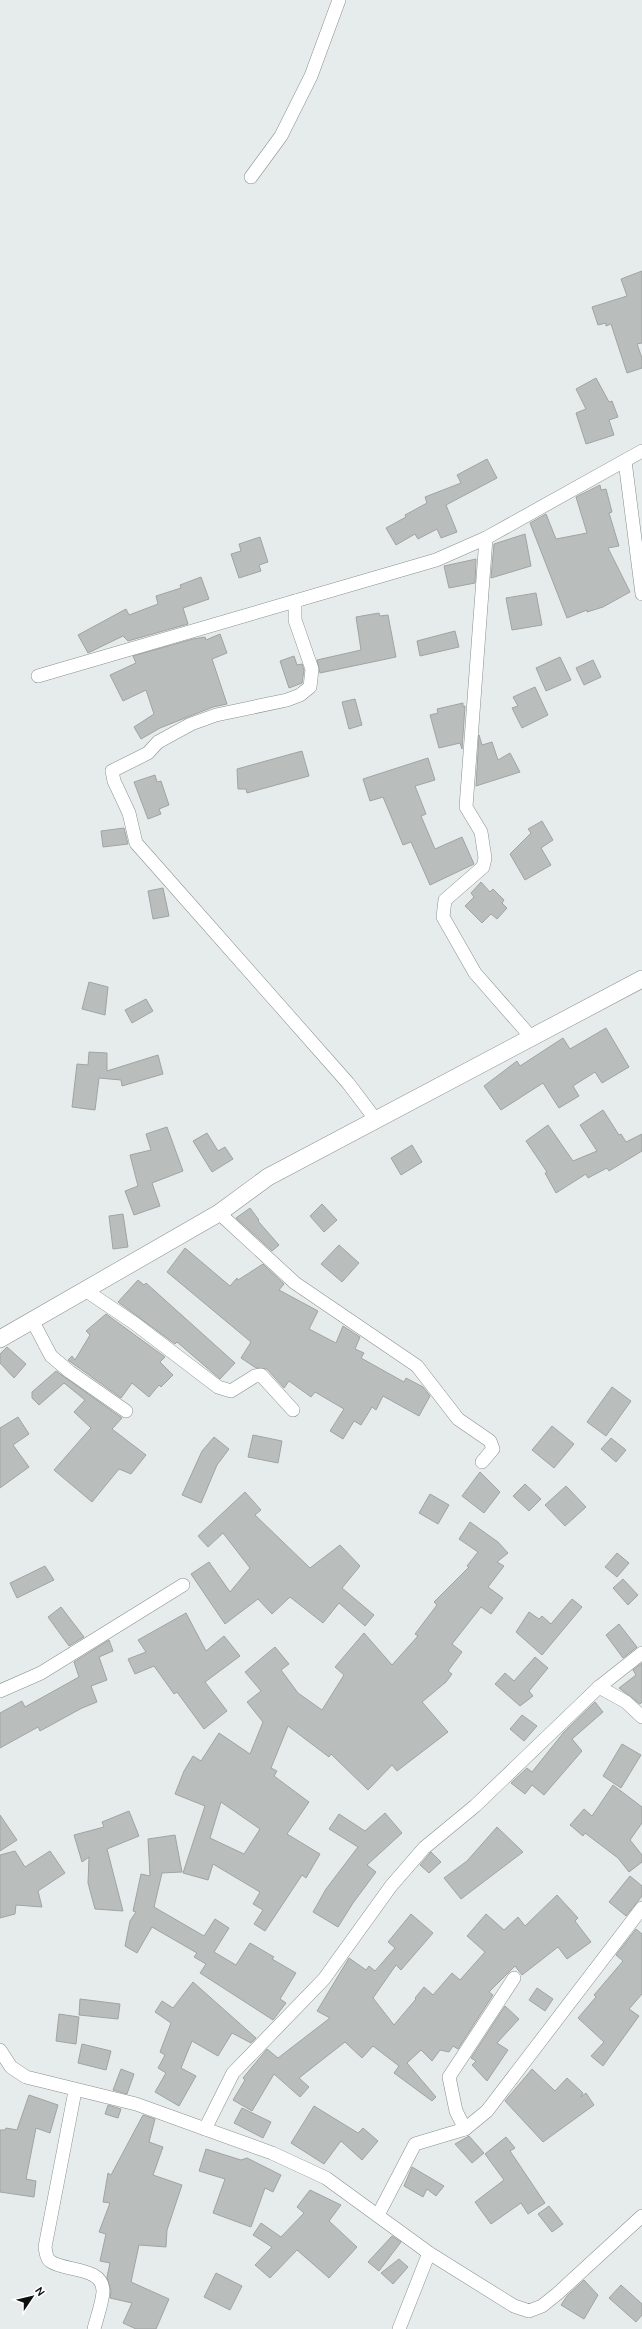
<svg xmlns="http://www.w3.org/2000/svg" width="642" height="2329" font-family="Ubuntu,sans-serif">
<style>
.building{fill:#b9bebc;stroke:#a0a5a3;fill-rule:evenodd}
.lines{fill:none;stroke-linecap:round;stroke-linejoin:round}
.minor-casing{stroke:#8a8f8f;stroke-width:14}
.tertiary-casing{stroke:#8a8f8f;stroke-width:18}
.minor{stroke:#fff;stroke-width:13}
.tertiary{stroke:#fff;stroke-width:17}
</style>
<rect width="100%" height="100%" fill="#e6eceb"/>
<!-- building -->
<g class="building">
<path d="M642,271V343L637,344L642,358V368L627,373L611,324L606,326V323L598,325L592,307L627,296L621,279Z"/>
<path d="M596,378L609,402L612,401L618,417L609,420L614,435L586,444L576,413L586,409L576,389Z"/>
<path d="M487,459L497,478L446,505L457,532L441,538L437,529L418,539L415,534L396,545L386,528L406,517L405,515L427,503L425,497L461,483L457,475Z"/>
<path d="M600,485L601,490L606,489L612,512L609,513L619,546L608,548L630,592L603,607L587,612V610L567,618L530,523L546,514L556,539L587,533L576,497Z"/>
<path d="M525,534L531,566L491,578L494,544Z"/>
<path d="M260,537L268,562L259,565L261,571L239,578L231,554L241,551L239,544Z"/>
<path d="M476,559L475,583L449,588L444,566Z"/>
<path d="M201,577L209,599L183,608L188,624L128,641L123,636L88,653L78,635L126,609L129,615L158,604L156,596L181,588L180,585Z"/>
<path d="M536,593L542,625L512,630L506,598Z"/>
<path d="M379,613L380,616L388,615L396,657L320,673L317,660L361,650L356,617Z"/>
<path d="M455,631L459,647L420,656L417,641Z"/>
<path d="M220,634L227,653L212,659L227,704L213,707L160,728L141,739L134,727L154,714L146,690L123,701L110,675L136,663L133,656L193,639L205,637L206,640Z"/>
<path d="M294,656L297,665L302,664L304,670L302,683L289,688L280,661Z"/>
<path d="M560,657L571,680L546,691L536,668Z"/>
<path d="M593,660L601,677L584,685L576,668Z"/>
<path d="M535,687L548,715L522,728L512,708L518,706L513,697Z"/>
<path d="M355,699L362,725L349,729L342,702Z"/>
<path d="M463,703V707L465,706L462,749L460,743L439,748L430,715L438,713L437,709Z"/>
<path d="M479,735L482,745L492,742L498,760L510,753L520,772L476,786Z"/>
<path d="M302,751L309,776L247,793L246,789H238L237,769Z"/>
<path d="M428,758L435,780L415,786L426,814L421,816L435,849L462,837L474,864L430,885L411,842L403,845L383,797L370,801L363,779Z"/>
<path d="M155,775L157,782L161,781L169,805L159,809L161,814L148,819L134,782Z"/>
<path d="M542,821L553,840L541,848L551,865L525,880L510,854L531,833L528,829Z"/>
<path d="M124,828L128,844L103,847L101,831Z"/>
<path d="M481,882L490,892L493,889L504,900L502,903L507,908L497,919L491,914L482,923L465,906L474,897L471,893Z"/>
<path d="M163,888L169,916L153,919L148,891Z"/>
<path d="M89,982L108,987L105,1015L82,1009Z"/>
<path d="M146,999L153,1011L132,1023L125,1010Z"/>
<path d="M606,1028L629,1067L602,1083L595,1072L573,1086L579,1096L559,1108L543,1083L501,1110L484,1086L517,1061L520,1066L563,1038L570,1049Z"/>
<path d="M89,1052L107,1053V1071L158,1055L163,1074L122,1086L121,1080L99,1078L95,1110L72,1107L77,1064L88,1065Z"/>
<path d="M603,1110L619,1135L621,1134L626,1142L642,1134V1151L609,1171L607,1168L588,1178L586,1174L556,1193L545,1173L547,1172L526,1141L548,1125L573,1161L597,1151L580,1125Z"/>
<path d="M167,1127L183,1171L152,1183L160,1206L134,1215L125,1191L138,1186L130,1155L151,1150L146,1134Z"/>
<path d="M207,1133L218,1151L225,1147L233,1159L212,1172L193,1141Z"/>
<path d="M412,1145L422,1162L401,1175L391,1158Z"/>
<path d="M322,1204L337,1220L324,1232L310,1216Z"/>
<path d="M250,1208L259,1220L258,1221L279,1245L272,1251L236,1218Z"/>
<path d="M123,1214L128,1247L113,1249L109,1216Z"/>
<path d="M339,1245L359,1263L342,1282L321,1264Z"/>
<path d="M185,1248L230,1286L237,1278L238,1280L263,1264L284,1284L279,1290L318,1311L309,1329L336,1343L343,1326L360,1337L355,1349L364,1353L361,1358L404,1382L406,1378L423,1387L430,1396L419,1416L383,1396L376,1410L372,1407L361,1425L354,1421L343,1439L330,1431L344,1409L315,1392L311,1397L289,1381L284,1388L267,1369L256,1368L241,1358L251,1342L167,1272Z"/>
<path d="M138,1280L144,1285L146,1283L235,1363L220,1379L177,1342L175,1344L118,1302Z"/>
<path d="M106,1314L165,1357L160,1362L173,1375L161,1387L159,1385L149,1397L132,1383L121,1398L68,1360L72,1356L75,1360L90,1335L86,1331Z"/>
<path d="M7,1347L26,1364L14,1378L0,1363V1354Z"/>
<path d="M56,1371L122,1418L112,1429L146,1455L131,1474L119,1469L92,1502L54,1470L91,1428L74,1412L85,1400L64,1383L39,1405L32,1398V1392Z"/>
<path d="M612,1387L631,1401L606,1436L587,1422Z"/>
<path d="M18,1417L29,1434L13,1445L29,1467L0,1488V1428Z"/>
<path d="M552,1426L574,1444L554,1468L532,1450Z"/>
<path d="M253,1435L282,1441L278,1463L248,1457Z"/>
<path d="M214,1437L229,1449L217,1465L201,1503L182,1495L202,1451Z"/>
<path d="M611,1438L626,1450L616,1462L601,1449Z"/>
<path d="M480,1472L500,1492L484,1513L462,1496Z"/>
<path d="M525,1484L541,1499L529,1511L513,1496Z"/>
<path d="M566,1486L586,1507L565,1526L545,1505Z"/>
<path d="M245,1492L261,1510L255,1515L310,1568L340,1545L360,1566L342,1588L374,1615L365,1626L339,1603L323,1623L290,1597L272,1614L258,1599L225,1624L191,1574L209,1562L230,1592L250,1568L223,1533L208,1547L198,1536Z"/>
<path d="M430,1494L449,1505L438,1524L419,1513Z"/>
<path d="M470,1522L498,1542L508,1553L497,1562L504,1566L488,1587L503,1598L491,1614L481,1607L452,1644L462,1652L448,1671L452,1674L446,1682L422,1702L448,1732L397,1771L392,1765L368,1790L331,1754L329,1757L288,1726L271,1768L277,1771L274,1776L309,1802L287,1834L320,1854L306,1878L302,1875L265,1931L254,1924L263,1910L253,1904L260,1892L213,1864L208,1880L183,1873L205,1806L175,1794L184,1771L193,1756L201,1761L219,1733L250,1754L263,1722L247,1702L261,1691L245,1672L275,1647L289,1664L281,1670L298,1693L322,1710L344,1675L335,1667L364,1633L392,1665L418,1636L415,1634L437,1605L434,1602L469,1567L467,1566L478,1552L459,1539ZM221,1802L260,1829L244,1854L210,1838Z"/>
<path d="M617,1553L629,1563L617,1577L605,1567Z"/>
<path d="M45,1566L54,1580L17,1598L10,1583Z"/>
<path d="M623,1579L638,1595L628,1605L613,1588Z"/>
<path d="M572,1599L582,1607L542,1655L516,1632L529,1612L539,1619L542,1616L551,1624Z"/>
<path d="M61,1607L84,1637L69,1646L48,1617Z"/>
<path d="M186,1613L206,1651L224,1636L240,1656L205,1682L227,1711L204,1729L177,1692L174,1694L154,1666L135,1674L128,1659L146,1652L138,1640Z"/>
<path d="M619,1624L637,1647L623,1658L606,1635Z"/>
<path d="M109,1640L113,1651L99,1657L107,1680L91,1686L97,1702L82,1708L40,1731L38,1727L0,1748V1713L22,1701L25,1707L79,1677L74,1662Z"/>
<path d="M535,1657L548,1668L529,1691L533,1696L520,1706L495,1684L505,1673L514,1681Z"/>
<path d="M642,1663V1702L640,1704L619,1688L636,1675L633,1670Z"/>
<path d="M595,1702L603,1712L572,1739L582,1751L544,1795L532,1785L525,1794L511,1783L527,1768L532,1772L564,1732Z"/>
<path d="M522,1715L537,1726L524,1741L510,1729Z"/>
<path d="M622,1744L641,1755L621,1788L603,1776Z"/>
<path d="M613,1785L642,1807V1823L630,1840L642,1855V1862L629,1872L618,1858L585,1833L583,1836L570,1825L584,1809L592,1816Z"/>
<path d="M129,1811L139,1836L107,1849L123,1911L95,1909L88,1883L89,1857L82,1862L74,1835L104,1827L102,1822Z"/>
<path d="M385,1813L402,1833L367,1865L376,1872L353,1903L338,1927L313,1912L326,1889L358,1847L329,1829L339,1814L365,1831Z"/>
<path d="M0,1815L17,1840L0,1851Z"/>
<path d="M497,1827L523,1852L461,1899L444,1878L467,1861Z"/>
<path d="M175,1835L182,1872L162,1873L154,1907L204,1936L215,1919L229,1928L214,1952L236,1965L250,1943L274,1957L272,1959L296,1973L280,1999L286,2003L273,2020L200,1973L206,1964L194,1957L197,1953L152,1927L137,1953L125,1946L130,1921L136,1912L133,1911L141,1874L150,1876L148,1839Z"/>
<path d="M15,1851L25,1867L50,1851L65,1873L38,1891L42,1907L16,1905L15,1914L0,1918V1855Z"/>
<path d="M431,1852L441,1862L429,1873L420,1865Z"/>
<path d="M630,1876L642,1886V1896L626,1916L609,1902Z"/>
<path d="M557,1895L578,1918L575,1921L591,1942L567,1959L558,1947L522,1975L515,1966L489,1992L493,1995L458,2049L453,2046L449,2052L440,2050L432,2061L421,2050L407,2063L436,2097L432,2101L394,2073L399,2066L373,2046L362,2058L345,2042L299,2078L309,2087L300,2097L274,2074L252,2111L233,2100L245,2080L243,2078L267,2049L278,2058L330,2018L317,2011L349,1958L366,1970L369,1966L375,1971L395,1948L388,1942L411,1914L433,1933L401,1970L396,1965L373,1998L394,2025L416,1999L415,1998L424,1987L433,1995L452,1973L460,1980L485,1952L467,1936L486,1914L504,1930L518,1917L525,1926Z"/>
<path d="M636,1929L642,1934V1994L629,2009L639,2016L603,2066L591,2056L604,2042L578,2018L596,1997L594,1995L623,1961L616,1955Z"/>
<path d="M193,1982L256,2038L251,2043L232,2033L218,2056L192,2041L181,2068L196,2076L179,2106L155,2092L166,2073L158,2068L165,2055L160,2052L171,2023L155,2012L162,2001L173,2008Z"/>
<path d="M537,1988L553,1999L545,2011L529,2000Z"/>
<path d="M80,1999L120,2004L118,2019L79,2015Z"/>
<path d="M505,2006L519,2019L497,2043L508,2050L487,2081L472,2065L476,2061L471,2058Z"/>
<path d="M59,2014L79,2017L76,2044L56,2041Z"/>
<path d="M82,2044L111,2051L106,2070L78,2063Z"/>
<path d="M121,2069L134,2074L127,2094L113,2090Z"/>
<path d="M532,2069L555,2091L567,2078L583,2093L581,2097L586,2093L594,2105L543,2142L505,2101Z"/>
<path d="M29,2095L58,2105L50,2133L36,2128L26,2179L36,2181L34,2197L0,2192V2130H5L6,2128L17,2130Z"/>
<path d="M108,2105L121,2109L118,2118L105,2114Z"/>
<path d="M314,2106L358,2133L363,2128L378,2141L362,2160L341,2141L324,2164L291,2143Z"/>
<path d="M242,2108L271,2122L263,2138L234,2123Z"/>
<path d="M143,2115L155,2119L149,2142L163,2147L153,2175L182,2185L167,2230L166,2247L139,2245L131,2282L169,2299L156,2329H136L123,2323L132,2303L110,2298L111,2291L107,2277L110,2263L100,2261L106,2234L99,2232L110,2203L103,2202L108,2173L111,2175Z"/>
<path d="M469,2136L484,2153L472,2163L455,2144Z"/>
<path d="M506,2137L515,2148L510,2151L545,2203L528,2214L521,2203L491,2224L475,2202L504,2180L485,2154Z"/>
<path d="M206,2149L241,2160L247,2158L281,2175L273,2192L265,2188L251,2227L213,2213L225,2179L199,2171Z"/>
<path d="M412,2167L444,2186L436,2196L427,2189L423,2197L404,2186Z"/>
<path d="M310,2190L341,2205L329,2221L357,2247L329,2278L297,2250L270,2278L255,2265L272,2247L253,2235L261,2223L281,2237L304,2213L297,2207Z"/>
<path d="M549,2206L563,2224L552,2232L538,2214Z"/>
<path d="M392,2236L401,2242L379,2271L368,2262Z"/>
<path d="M399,2259L408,2267L393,2284L381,2273Z"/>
<path d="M216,2273L242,2286L230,2310L204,2297Z"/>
<path d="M584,2280L598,2295L584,2319L561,2305L567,2296Z"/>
<path d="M621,2285L642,2304V2315L636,2322L609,2298Z"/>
</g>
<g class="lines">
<defs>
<g id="minor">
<path d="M251,177L281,136L311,76L339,0"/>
<path d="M625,461L642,594"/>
<path d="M486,538L466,807L481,832L485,858L483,867L445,900L443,917L475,973L531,1037"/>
<path d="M295,601V620L312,669L310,687L300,695L287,700L216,715L191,724L158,742L148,753L112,771L114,781L129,813L136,843L348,1083L376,1120"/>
<path d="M38,676L436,560L486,538L642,451"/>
<path d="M219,1213L295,1283L417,1366L458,1419L490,1441L493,1449L482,1462"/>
<path d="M85,1290L134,1323L218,1387L231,1391L255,1376L261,1375L293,1410"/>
<path d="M32,1320L51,1356L70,1372L126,1411"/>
<path d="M599,1687L642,1653"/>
<path d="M0,1691L41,1673L183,1585"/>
<path d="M0,2050L11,2067L26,2077L136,2104L272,2153L326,2178L429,2253L514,2306L529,2311L542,2306L557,2294L642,2216"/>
<path d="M75,2091L45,2247C46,2252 46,2258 50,2261C64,2272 104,2266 103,2292C102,2304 97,2317 94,2329"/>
<path d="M205,2129L233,2073L324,1979L391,1886L424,1848L475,1806L599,1687L626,1702L642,1717"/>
<path d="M465,2129L456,2111L449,2077L514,1978"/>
<path d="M378,2215L415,2144L465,2129L487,2111L642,1908"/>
<path d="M399,2329L429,2253"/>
</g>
<path id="tertiary" d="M0,1339L219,1213L268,1177L642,979"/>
</defs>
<!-- minor casing -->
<use href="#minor" class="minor-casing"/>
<!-- tertiary casing -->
<use href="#tertiary" class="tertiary-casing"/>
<!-- minor -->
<use href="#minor" class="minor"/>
<!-- tertiary -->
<use href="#tertiary" class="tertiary"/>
</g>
<!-- north arrow -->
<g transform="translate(32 2297) rotate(55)" stroke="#ffffff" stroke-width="3" paint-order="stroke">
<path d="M0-3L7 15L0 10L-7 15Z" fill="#0e0f0f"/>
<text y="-6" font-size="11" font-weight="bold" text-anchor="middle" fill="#0e0f0f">N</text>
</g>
</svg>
